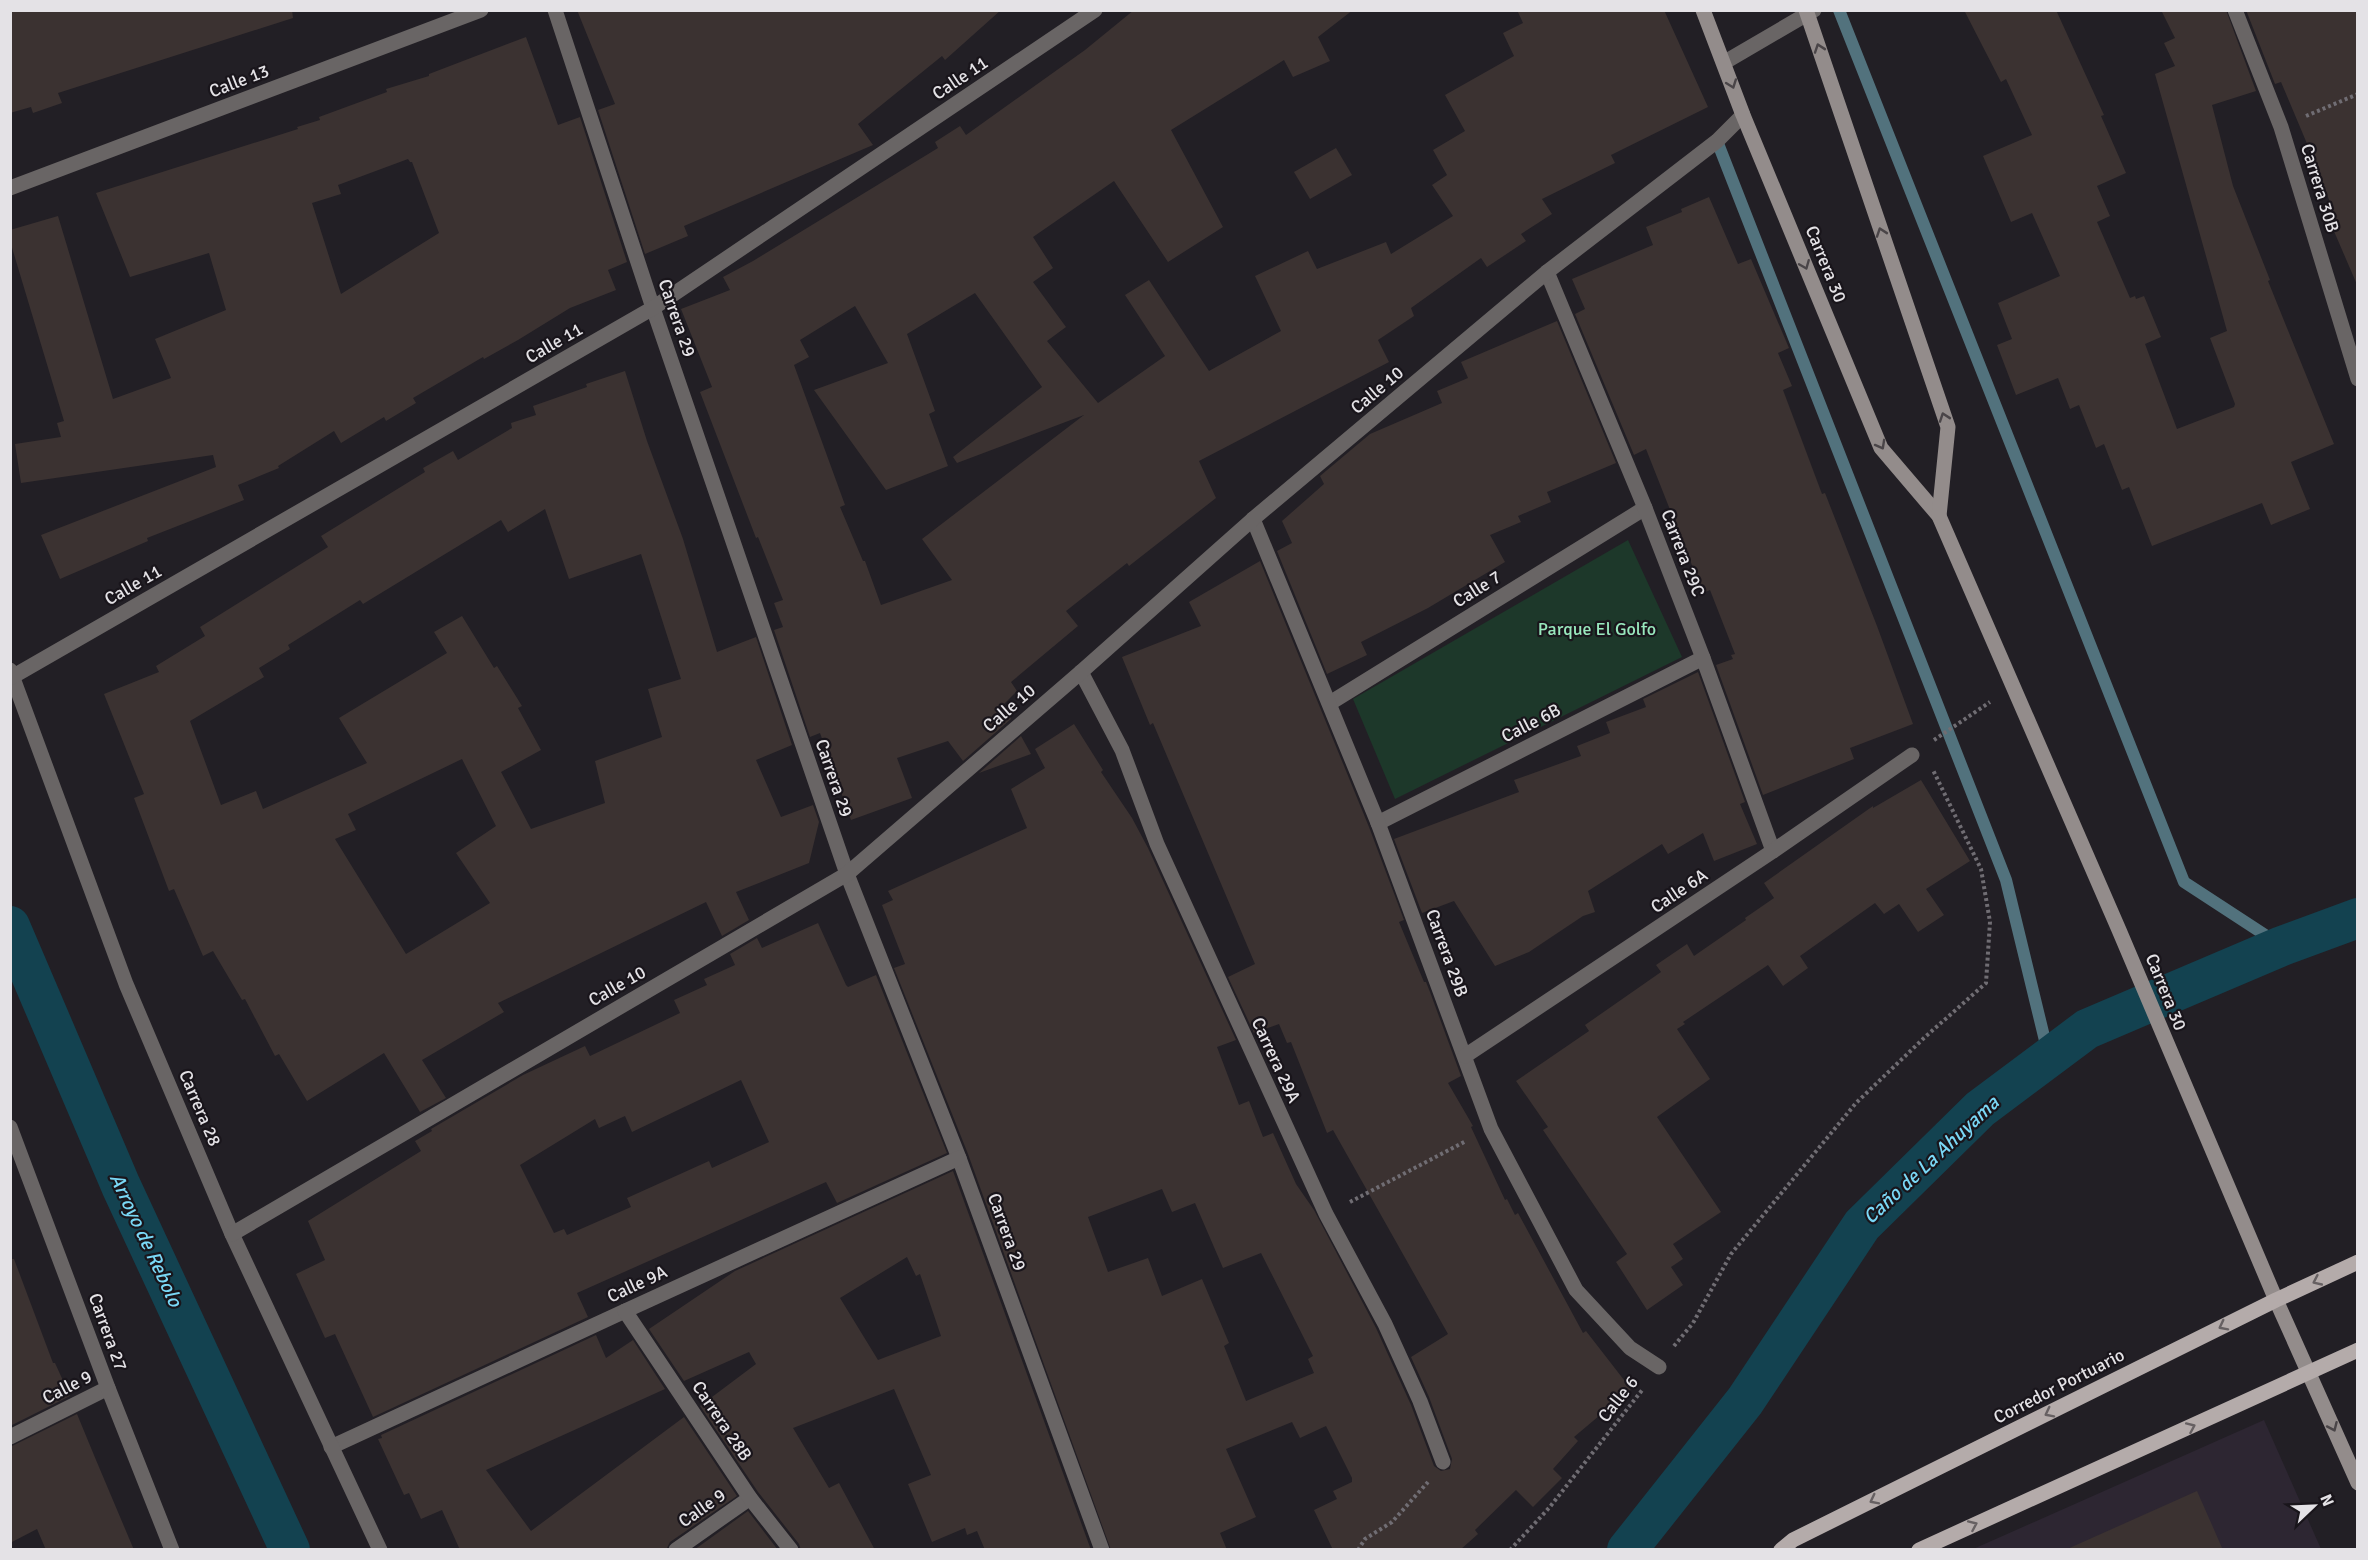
<svg xmlns="http://www.w3.org/2000/svg" width="2368" height="1560" font-family="Signika,sans-serif">
<style>
.built{fill:#2d2632}
.green{fill:#1d382a}
.lines{fill:none;stroke-linecap:round;stroke-linejoin:round}
.stream{stroke:#52727d;stroke-width:12}
.canal{stroke:#134250;stroke-width:40}
.building{fill:#3b3231;fill-rule:evenodd}
.path{stroke:#706d73;stroke-width:4;stroke-dasharray:3 3;stroke-linecap:butt}
.lane{stroke:#696565;stroke-width:15}
.street{stroke:#696565;stroke-width:15}
.secondary{stroke:#938c8b;stroke-width:15}
.primary{stroke:#b4abaa;stroke-width:15}
.oneway{stroke:#4a4548}
.oneway2{stroke:#666062}
.labels{text-anchor:middle;dominant-baseline:central;stroke-width:4.5;stroke-linejoin:round;paint-order:stroke}
.street-label{font-size:18px;fill:#e4e2e6;stroke:#19151b}
.park-label{font-size:18px;fill:#98e8bd;stroke:#19151b}
.water-label{font-size:20px;font-style:italic;fill:#7ad8f6;stroke:#19151b}
</style>
<rect width="100%" height="100%" fill="#221f25"/>
<!-- built -->
<path class="built" d="M2264,1420L2321,1549L1971,1550Z"/>
<!-- green -->
<path class="green" d="M1628,540L1682,657L1395,799L1353,699Z"/>
<g class="lines">
<!-- stream -->
<g class="stream">
<path d="M1839,10L2184,882L2282,946"/>
<path d="M1717,141L2006,880L2049,1057"/>
</g>
<!-- canal -->
<g class="canal">
<path d="M10,926L121,1186L290,1550"/>
<path d="M1627,1550L1745,1401L1862,1225L1980,1109L2087,1029L2282,946L2358,918"/>
</g>
</g>
<!-- building -->
<g class="building">
<path d="M10,10H292L293,18L58,93L62,103L33,113L31,107L10,113Z"/>
<path d="M577,10H1001L945,60L942,56L858,124L873,145L684,226L688,236L645,254L598,110L615,104Z"/>
<path d="M1134,10H1353L1318,37L1330,61L1293,77L1284,60L1171,130L1223,227L1168,262L1114,181L1033,237L1053,268L1033,282L1066,327L1047,341L1098,403L1165,356L1125,295L1149,280L1209,371L1281,331L1255,276L1308,251L1317,269L1386,242L1391,254L1453,216L1432,185L1447,175L1433,150L1465,131L1445,95L1514,56L1503,33L1523,23L1517,10H1664L1708,107L1611,155L1615,163L1542,199L1552,214L1521,234L1526,241L1487,267L1481,258L1411,308L1414,316L1378,340L1389,362L1199,461L1216,498L1129,566L1127,563L1066,611L1078,626L1011,682L1017,691L1003,705L1011,719L963,761L948,741L897,758L912,798L851,820L820,733L810,737L774,630L783,627L774,603L783,600L758,537L756,538L700,392L712,387L681,309L730,290L723,277L753,261L938,148L935,142L960,126L966,135L1085,50ZM975,293L1042,387L953,457L957,463L1084,415L922,539L952,580L881,605L865,561H863L840,507L845,505L794,365L809,357L800,340L855,306L888,363L814,390L886,490L948,466L929,414L935,411L907,334Z"/>
<path d="M1964,10H2056L2104,115L2101,116L2126,173L2097,186L2110,216L2097,222L2130,298L2135,296L2136,299L2144,296L2161,337L2145,344L2177,429L2234,407L2235,404L2210,338L2227,331L2155,74L2175,66L2164,43L2175,38L2161,10H2226L2256,91L2212,105L2233,186L2270,280L2268,281L2334,444L2291,462L2310,509L2271,525L2262,503L2152,546L2129,487L2122,490L2104,444L2096,448L2079,405L2070,409L2058,378L2016,395L1997,345L2012,339L1998,303L2060,276L2032,213L2011,222L1983,156L2032,135L2006,79L2001,82Z"/>
<path d="M2246,10H2358V287L2324,208L2331,205L2316,165L2281,82L2275,84Z"/>
<path d="M526,37L558,125L580,117L627,262L608,270L616,290L570,308L518,340L484,359L483,357L413,398L416,403L386,421L384,417L341,443L334,431L278,466L279,468L238,485L244,500L147,538L148,541L60,579L41,535L216,467L213,455L21,483L15,444L61,437L57,423L64,421L10,241V230L58,216L113,399L171,378L155,339L226,310L209,253L130,277L96,193L298,129L297,127L320,120L319,117L387,92L386,89L429,76V74ZM408,159L410,162H412L439,233L341,294L312,203L341,194L338,185Z"/>
<path d="M1336,148L1352,175L1310,199L1294,172Z"/>
<path d="M1709,197L1738,264L1751,259L1789,348L1778,353L1792,386L1783,390L1822,494L1825,493L1877,626L1913,724L1850,748L1854,759L1763,795L1716,665L1733,659L1731,655L1735,654L1710,590L1703,593L1646,449L1634,455L1575,314L1585,309L1572,279L1653,245L1646,227L1682,212L1681,209Z"/>
<path d="M1557,321L1616,463L1547,492L1551,502L1518,516L1521,522L1490,535L1505,562L1428,608L1361,642L1367,655L1327,674L1277,551L1292,543L1282,521L1324,484L1320,476L1370,434L1442,403L1437,391L1468,378L1461,362Z"/>
<path d="M625,371L647,441L683,539L717,652L756,637L792,745L756,760L781,817L813,805L819,822L809,863L736,892L749,920L722,936L706,902L498,1003L504,1012L422,1060L446,1098L420,1112L384,1053L307,1101L279,1054L275,1056L245,999L242,1000L213,951L203,956L174,889L169,891L134,798L144,794L104,694L159,672L156,666L205,636L200,627L328,547L321,536L425,472L423,468L453,451L458,460L512,428L511,423L536,415L533,406L587,387L586,384ZM545,509L569,579L641,554L681,679L648,689L662,737L595,761L605,803L531,829L501,772L541,750L518,708L522,706L497,666L494,668L462,616L434,632L447,653L339,718L367,763L263,809L256,791L221,805L190,721L264,677L259,668L290,649L288,645L360,600L363,604L501,520L508,532ZM462,759L496,826L456,853L490,903L406,954L335,839L356,830L348,814Z"/>
<path d="M1260,561L1369,827L1404,920L1399,922L1424,982H1426L1430,992L1461,1076L1448,1083L1473,1126L1471,1127L1505,1200L1507,1199L1515,1215L1518,1213L1583,1333L1586,1331L1631,1389L1574,1437L1578,1441L1553,1469L1562,1478L1533,1507L1516,1490L1475,1530L1478,1534L1460,1550H1333L1314,1510L1337,1499L1333,1491L1352,1482V1478L1326,1426L1300,1438L1292,1422L1226,1449L1256,1517L1220,1533L1227,1550H1111L968,1154L894,968L905,964L882,905L893,900L888,891L1027,828L1011,789L1045,768L1035,749L1074,724L1103,770L1101,772L1132,818L1148,848L1236,1040L1217,1047L1239,1105L1249,1101L1263,1137L1273,1133L1296,1184L1314,1210L1376,1328L1411,1405L1434,1466L1441,1471L1450,1469L1452,1459L1429,1397L1411,1357L1448,1334L1333,1130L1327,1133L1291,1042L1287,1043L1279,1024L1254,1033L1228,977L1255,964L1153,723L1150,725L1122,657L1201,626L1189,602ZM1162,1189L1172,1212L1195,1203L1223,1268L1261,1253L1313,1356L1308,1359L1314,1373L1246,1401L1224,1346L1229,1343L1202,1279L1162,1296L1148,1258L1108,1272L1088,1217Z"/>
<path d="M1698,672L1745,802L1740,804L1757,844L1714,861L1703,833L1668,854L1662,844L1588,891L1595,912L1583,916L1529,952L1495,966L1454,901L1422,913L1394,839L1519,792L1514,780L1581,756L1577,746L1610,733L1606,722L1646,707L1643,699Z"/>
<path d="M1021,736L1031,754L979,773Z"/>
<path d="M1921,780L1970,861L1926,889L1944,915L1918,932L1899,904L1884,914L1875,903L1800,956L1808,968L1783,986L1768,965L1683,1022L1685,1024L1677,1029L1710,1079L1657,1117L1721,1212L1673,1244L1683,1259L1671,1267L1683,1285L1647,1310L1616,1262L1627,1254L1543,1130L1548,1127L1516,1081L1589,1031L1585,1025L1661,972L1656,965L1687,944L1694,956L1746,920L1745,918L1774,898L1764,883L1873,806V808Z"/>
<path d="M818,923L846,985L848,987L876,975L947,1153L837,1203L826,1182L577,1293L588,1317L373,1417L335,1334L325,1338L296,1274L325,1260L308,1221L421,1151L415,1141L432,1131L431,1129L523,1075L585,1046L590,1056L680,1013L674,1000L707,985L704,979L735,965L730,954L757,938L762,948ZM741,1080L769,1142L712,1168L709,1161L627,1198L631,1207L567,1235L564,1229L554,1233L520,1165L595,1119L599,1128L625,1116L632,1132Z"/>
<path d="M953,1171L1091,1550H985L977,1531L967,1535L965,1528L932,1542L908,1484L931,1475L894,1389L793,1428L829,1488L839,1483L875,1550H801L799,1544L758,1492L700,1406L756,1364L749,1352L684,1381L649,1329L735,1271ZM907,1257L916,1276L920,1274L941,1336L878,1360L840,1298Z"/>
<path d="M10,1259H14L53,1363H55L70,1396L10,1426Z"/>
<path d="M596,1335L606,1358L633,1340L665,1389L486,1470L531,1531L684,1417L737,1496L670,1542L666,1550H460L442,1510L421,1519L409,1493L404,1495L378,1439L382,1438L381,1435Z"/>
<path d="M77,1414L96,1460L134,1550H46L37,1529L10,1543V1447Z"/>
<path d="M2197,1491L2223,1550H2065Z"/>
<path d="M748,1511L778,1550H694Z"/>
</g>
<g class="lines">
<!-- path -->
<g class="path">
<path d="M2306,116L2358,94"/>
<path d="M1934,740L1990,702"/>
<path d="M1350,1202L1466,1141"/>
<path d="M1674,1346L1693,1323L1731,1254L1856,1103L1924,1038L1986,983L1990,922L1981,869L1933,770"/>
<path d="M1358,1550L1365,1539L1392,1522L1428,1482"/>
<path d="M1510,1550L1549,1508L1643,1389"/>
</g>
<!-- lane -->
<g class="lane">
<path d="M1081,672L1122,750L1157,844L1326,1214L1385,1324L1420,1401L1443,1462"/>
<path d="M1330,703L1645,508"/>
<path d="M1378,823L1703,658"/>
<path d="M10,1437L108,1388"/>
<path d="M331,1447L625,1311"/>
<path d="M676,1550L750,1498"/>
</g>
<!-- street -->
<g class="street">
<path d="M555,10L653,308L847,874L959,1158L1102,1550"/>
<path d="M2235,10L2281,127L2358,379"/>
<path d="M1725,62L1814,10"/>
<path d="M10,188L481,10"/>
<path d="M1547,272L1645,508L1703,658L1773,851"/>
<path d="M1253,519L1378,823L1491,1129L1576,1290L1630,1348L1659,1367"/>
<path d="M10,670L126,984L232,1234L380,1550"/>
<path d="M12,677L653,308L1095,10"/>
<path d="M1465,1056L1773,851L1912,755"/>
<path d="M10,1127L108,1388L172,1550"/>
<path d="M232,1234L847,874L1081,672L1253,519L1547,272L1717,141L1743,115"/>
<path d="M791,1550L750,1498L625,1311L959,1158"/>
</g>
<!-- secondary -->
<g class="secondary">
<path d="M1703,10L1743,115L1881,448L1939,516L2119,930L2276,1300L2358,1483"/>
<path d="M1806,10L1948,427L1939,516"/>
</g>
<!-- primary -->
<g class="primary">
<path d="M1781,1550L1793,1540L2276,1300L2358,1262"/>
<path d="M1919,1550L2358,1350"/>
</g>
</g>
<!-- one-way arrows -->
<defs><path id="oneway-chevron" d="M-2-3.5L2.5 0L-2 3.5" fill="none" stroke-width="1.6" stroke-linecap="round" stroke-linejoin="round" transform="scale(1.5)"/></defs>
<g class="oneway">
<use href="#oneway-chevron" transform="translate(1819 48) rotate(-109)"/>
<use href="#oneway-chevron" transform="translate(1732 84) rotate(70)"/>
<use href="#oneway-chevron" transform="translate(1881 232) rotate(-109)"/>
<use href="#oneway-chevron" transform="translate(1805 265) rotate(68)"/>
<use href="#oneway-chevron" transform="translate(1944 417) rotate(-109)"/>
<use href="#oneway-chevron" transform="translate(1881 445) rotate(61)"/>
<use href="#oneway-chevron" transform="translate(2333 1427) rotate(66)"/>
</g>
<g class="oneway2">
<use href="#oneway-chevron" transform="translate(2317 1281) rotate(155)"/>
<use href="#oneway-chevron" transform="translate(2223 1326) rotate(153)"/>
<use href="#oneway-chevron" transform="translate(2049 1413) rotate(153)"/>
<use href="#oneway-chevron" transform="translate(2191 1427) rotate(-24)"/>
<use href="#oneway-chevron" transform="translate(1874 1500) rotate(153)"/>
<use href="#oneway-chevron" transform="translate(1973 1525) rotate(-24)"/>
</g>
<g class="labels">
<!-- street labels -->
<g class="street-label">
<text transform="translate(960 78) rotate(-34)">Calle 11</text>
<text transform="translate(239 81) rotate(-21)">Calle 13</text>
<text transform="translate(2320 188) rotate(73)">Carrera 30B</text>
<text transform="translate(1826 264) rotate(68)">Carrera 30</text>
<text transform="translate(677 318) rotate(71)">Carrera 29</text>
<text transform="translate(554 343) rotate(-30)">Calle 11</text>
<text transform="translate(1377 390) rotate(-40)">Calle 10</text>
<text transform="translate(1683 553) rotate(69)">Carrera 29C</text>
<text transform="translate(133 585) rotate(-30)">Calle 11</text>
<text transform="translate(1477 589) rotate(-32)">Calle 7</text>
<text transform="translate(1009 708) rotate(-41)">Calle 10</text>
<text transform="translate(1531 723) rotate(-27)">Calle 6B</text>
<text transform="translate(834 778) rotate(71)">Carrera 29</text>
<text transform="translate(1679 891) rotate(-34)">Calle 6A</text>
<text transform="translate(1447 953) rotate(70)">Carrera 29B</text>
<text transform="translate(617 986) rotate(-30)">Calle 10</text>
<text transform="translate(2166 992) rotate(68)">Carrera 30</text>
<text transform="translate(1276 1060) rotate(65)">Carrera 29A</text>
<text transform="translate(200 1108) rotate(67)">Carrera 28</text>
<text transform="translate(1007 1232) rotate(70)">Carrera 29</text>
<text transform="translate(637 1284) rotate(-25)">Calle 9A</text>
<text transform="translate(108 1332) rotate(70)">Carrera 27</text>
<text transform="translate(2059 1386) rotate(-27)">Corredor Portuario</text>
<text transform="translate(67 1387) rotate(-27)">Calle 9</text>
<text transform="translate(1618 1399) rotate(-52)">Calle 6</text>
<text transform="translate(722 1421) rotate(56)">Carrera 28B</text>
<text transform="translate(702 1508) rotate(-35)">Calle 9</text>
</g>
<!-- park labels -->
<g class="park-label">
<text x="1597" y="629">Parque El Golfo</text>
</g>
<!-- water labels -->
<g class="water-label">
<text transform="translate(1931 1160) rotate(-43)">Caño de La Ahuyama</text>
<text transform="translate(146 1240) rotate(65)">Arroyo de Rebolo</text>
</g>
</g>
<!-- border -->
<rect width="2368" height="1560" fill="none" stroke="#e4e2e6" stroke-width="24"/>
<!-- north arrow -->
<g transform="translate(2314 1506) rotate(67)" stroke="#19151b" stroke-width="4.5" paint-order="stroke">
<path d="M0-4.5L10 22L0 15L-10 22Z" fill="#e4e2e6"/>
<text y="-9" font-size="16" font-weight="bold" text-anchor="middle" fill="#e4e2e6">N</text>
</g>
</svg>
